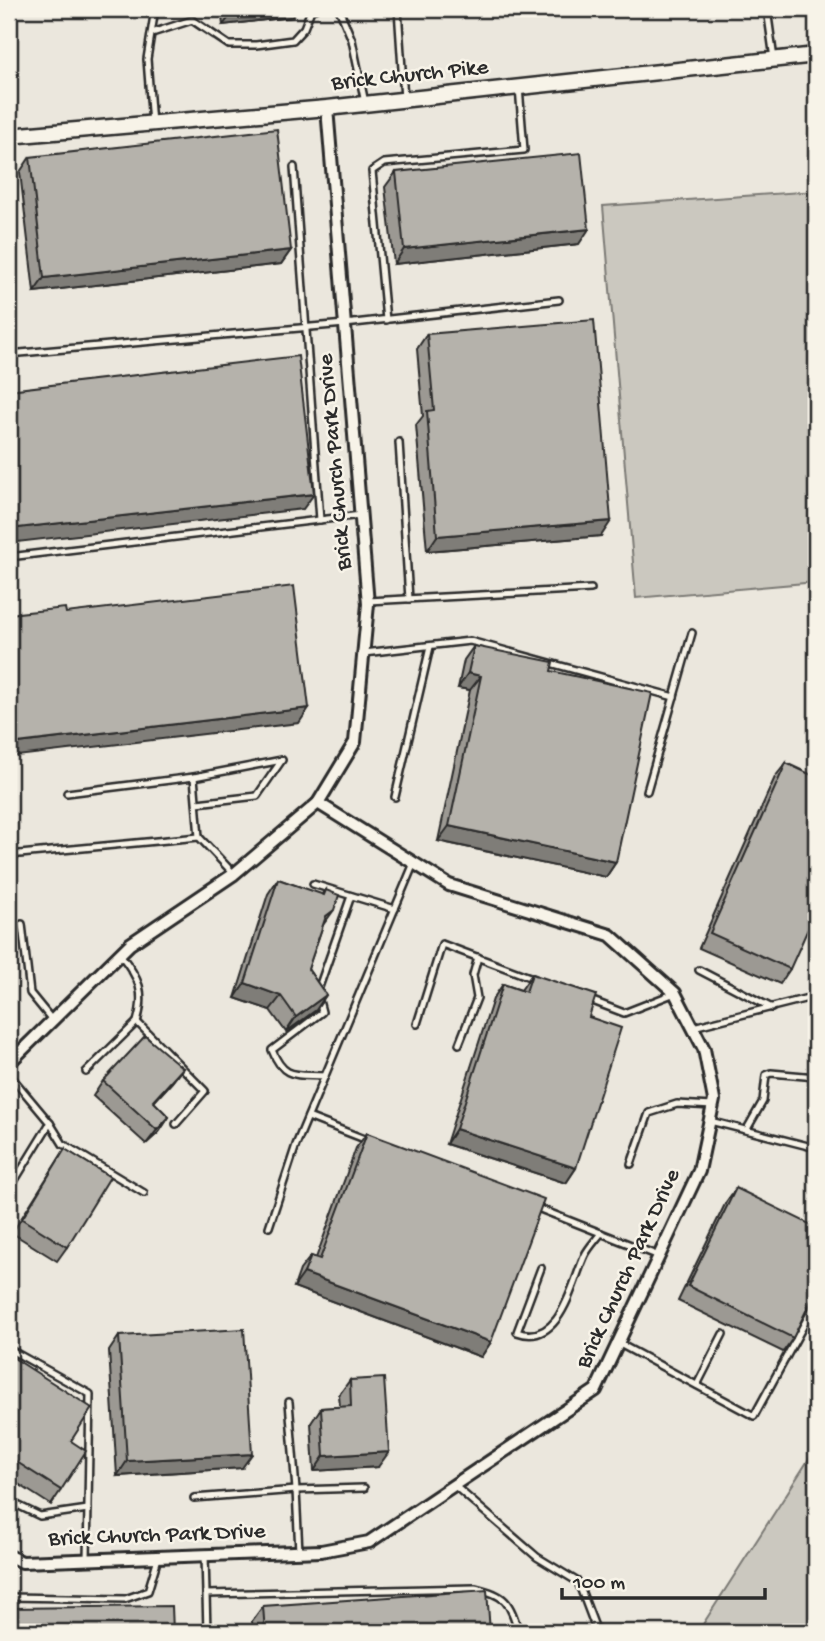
<svg xmlns="http://www.w3.org/2000/svg" width="825" height="1641" font-family="'Gochi Hand',sans-serif">
<style>
.green{fill:#cbc8bf;stroke:#7b7a75;stroke-width:2}
.lines{fill:none;stroke-linecap:round;stroke-linejoin:round}
.service-casing{stroke:#2b2b2b;stroke-width:10}
.minor-casing{stroke:#2b2b2b;stroke-width:16}
.secondary-casing{stroke:#2b2b2b;stroke-width:19}
.service{stroke:#f7f3e8;stroke-width:5}
.minor{stroke:#f7f3e8;stroke-width:10}
.secondary{stroke:#f7f3e8;stroke-width:14}
.wall{fill:#9c9993;stroke:#2b2b2b;stroke-width:2}
.shaded-wall{fill:#7f7d78;stroke:#2b2b2b;stroke-width:2}
.building{fill:#b5b2ab;stroke:#2b2b2b;stroke-width:2}
.labels{text-anchor:middle;dominant-baseline:central;stroke-width:5;stroke-linejoin:round;paint-order:stroke}
.street-label{font-size:23px;fill:#2b2b2b;stroke:#f7f3e8}
</style>
<rect width="100%" height="100%" fill="#ebe7dd"/>
<filter id="ink" filterUnits="userSpaceOnUse"><feTurbulence type="fractalNoise" baseFrequency=".0143" numOctaves="2"/><feDisplacementMap in="SourceGraphic" scale="14" xChannelSelector="R" yChannelSelector="G"/><feConvolveMatrix kernelMatrix="1 2 1 2 8 2 1 2 1" color-interpolation-filters="sRGB"/></filter>
<g filter="url(#ink)">
<!-- green -->
<g class="green">
<path d="M816,191V582L636,598L603,206Z"/>
<path d="M816,1448V1632H698Z"/>
</g>
<g class="lines">
<defs>
<g id="service">
<path d="M339,9L352,40L365,103"/>
<path d="M398,9L404,99"/>
<path d="M767,9L774,59"/>
<path d="M152,33L192,20L229,45H256L293,40L304,28L311,10L315,9"/>
<path d="M152,124L147,59L155,9"/>
<path d="M294,167L320,520"/>
<path d="M386,320L372,171L384,163L524,150L519,87"/>
<path d="M9,354L345,324L559,300"/>
<path d="M399,442L409,599"/>
<path d="M9,557L361,515"/>
<path d="M368,601L591,589"/>
<path d="M364,653L470,641L674,697"/>
<path d="M194,777L282,760L257,796L197,803"/>
<path d="M647,791L692,633"/>
<path d="M67,793L194,777L199,837"/>
<path d="M395,797L430,647"/>
<path d="M9,855L199,837L234,874"/>
<path d="M313,884L395,909"/>
<path d="M22,924L30,993L52,1020"/>
<path d="M120,954C139,978 146,992 137,1022"/>
<path d="M699,970L772,1008"/>
<path d="M590,1000L624,1013L675,993"/>
<path d="M417,1024L442,944L535,979"/>
<path d="M693,1027L816,996"/>
<path d="M459,1044L477,998L473,975L478,957"/>
<path d="M86,1072L137,1022L205,1091L176,1124"/>
<path d="M9,1074L50,1123L63,1144L144,1193"/>
<path d="M325,1076C296,1074 284,1080 272,1050L322,1012L317,993L351,896"/>
<path d="M308,1117L367,1140"/>
<path d="M710,1121L816,1148"/>
<path d="M747,1129L763,1101L766,1075L771,1073L816,1077"/>
<path d="M631,1164L649,1113L677,1104L713,1106"/>
<path d="M9,1190L50,1123"/>
<path d="M535,1207L659,1256"/>
<path d="M269,1227L296,1145L414,863"/>
<path d="M541,1268L517,1332C561,1348 572,1282 585,1255C589,1247 596,1240 601,1233"/>
<path d="M618,1343L754,1416L813,1308"/>
<path d="M9,1349L90,1394L87,1559"/>
<path d="M697,1385L723,1334"/>
<path d="M289,1402L296,1490L364,1488"/>
<path d="M455,1486L537,1557L578,1582L597,1632"/>
<path d="M194,1498L296,1490L299,1552"/>
<path d="M9,1501L40,1516L88,1509"/>
<path d="M205,1555L207,1632"/>
<path d="M206,1594L475,1588C507,1595 509,1602 519,1632"/>
<path d="M9,1597L125,1599L148,1591L158,1558"/>
</g>
<g id="minor">
<path d="M318,803L355,742L368,604L327,108"/>
<path d="M9,1063L130,944L234,874L318,803L449,885L610,935L675,993L704,1049L714,1100L699,1171L596,1390L369,1542L321,1551L22,1562L9,1556"/>
</g>
<path id="secondary" d="M9,136L327,108L816,55"/>
</defs>
<!-- service casing -->
<use href="#service" class="service-casing"/>
<!-- minor casing -->
<use href="#minor" class="minor-casing"/>
<!-- secondary casing -->
<use href="#secondary" class="secondary-casing"/>
<!-- service -->
<use href="#service" class="service"/>
<!-- minor -->
<use href="#minor" class="minor"/>
<!-- secondary -->
<use href="#secondary" class="secondary"/>
</g>
<!-- wall -->
<g class="wall">
<path d="M221,9H298L292,17L223,25Z"/>
<path d="M30,157L291,250L281,264L34,292L20,172Z"/>
<path d="M396,172L579,244L394,264L385,187Z"/>
<path d="M427,334L601,536L427,551L416,425L423,416L417,349Z"/>
<path d="M474,646L551,671L616,862L606,877L438,841L470,690L458,688L464,660Z"/>
<path d="M786,763L790,969L780,984L699,948L775,777Z"/>
<path d="M278,879L322,895L326,890L323,925L308,969L326,995L316,1010L286,1032L270,1010L235,998L268,894Z"/>
<path d="M532,974L589,1017L576,1168L566,1183L446,1144L493,999L503,984L521,990Z"/>
<path d="M183,1068L172,1082L154,1102L169,1117L159,1132L146,1144L93,1096L103,1081Z"/>
<path d="M367,1133L491,1342L481,1357L294,1287L300,1270L311,1256L316,1258L356,1148Z"/>
<path d="M65,1149L67,1247L57,1261L12,1233Z"/>
<path d="M736,1188L793,1338L783,1352L678,1301L726,1202Z"/>
<path d="M119,1336L242,1468L117,1476L109,1351Z"/>
<path d="M9,1355L71,1441L61,1490L51,1505L9,1478Z"/>
<path d="M350,1380L378,1467L314,1471L311,1423L321,1408L340,1407L339,1395Z"/>
<path d="M263,1606L490,1632H253L252,1621Z"/>
</g>
<!-- shaded-wall -->
<g class="shaded-wall">
<path d="M251,9H298L292,17L223,25L234,11Z"/>
<path d="M589,229L579,244L394,264L404,249Z"/>
<path d="M291,250L281,264L34,292L44,278Z"/>
<path d="M314,494L303,509L9,543V529Z"/>
<path d="M611,521L601,536L427,551L437,536Z"/>
<path d="M468,673L481,676L470,690L458,688Z"/>
<path d="M309,708L299,723L9,757V744Z"/>
<path d="M449,826L616,862L606,877L438,841Z"/>
<path d="M334,910L323,925L315,930L326,916Z"/>
<path d="M245,983L281,996L270,1010L235,998Z"/>
<path d="M326,995L316,1010L286,1032L296,1017Z"/>
<path d="M183,1068L172,1082L142,1115L153,1101Z"/>
<path d="M169,1117L159,1132L146,1144L157,1130Z"/>
<path d="M456,1129L576,1168L566,1183L446,1144Z"/>
<path d="M304,1273L491,1342L481,1357L294,1287Z"/>
<path d="M389,1452L378,1467L314,1471L324,1456Z"/>
<path d="M252,1454L242,1468L117,1476L127,1461Z"/>
</g>
<!-- building -->
<g class="building">
<path d="M233,9H251L234,11Z"/>
<path d="M277,129L291,250L44,278L30,157Z"/>
<path d="M581,153L589,229L404,249L396,172Z"/>
<path d="M594,320L611,521L437,536L427,411L434,410L427,334Z"/>
<path d="M298,356L314,494L9,529V390Z"/>
<path d="M294,586L309,708L9,744V614L65,608L66,613Z"/>
<path d="M474,646L553,662L551,671L652,693L616,862L449,826L481,676L468,673Z"/>
<path d="M786,763L816,777V911L790,969L710,933Z"/>
<path d="M278,879L324,895L326,890L339,895L334,910L326,916L308,969L326,995L296,1017L281,996L245,983Z"/>
<path d="M532,974L596,995L589,1017L621,1028L576,1168L456,1129L503,984L526,992Z"/>
<path d="M145,1036L183,1068L153,1101L169,1117L157,1130L103,1081Z"/>
<path d="M367,1133L544,1199L491,1342L304,1273L311,1256L320,1259Z"/>
<path d="M65,1149L110,1177L67,1247L22,1219Z"/>
<path d="M736,1188L816,1227V1290L793,1338L688,1286Z"/>
<path d="M244,1329L252,1454L127,1461L119,1336Z"/>
<path d="M9,1355L92,1408L71,1441L86,1451L61,1490L9,1457Z"/>
<path d="M384,1378L389,1452L324,1456L321,1408L351,1406L350,1380Z"/>
<path d="M487,1590L490,1632H265L263,1606Z"/>
<path d="M172,1606L173,1632H9V1608Z"/>
</g>
</g>
<g class="labels">
<!-- street labels -->
<g class="street-label">
<text transform="translate(410 76) rotate(-6)">Brick Church Pike</text>
<text transform="translate(336 462) rotate(-95)">Brick Church Park Drive</text>
<text transform="translate(629 1269) rotate(-65)">Brick Church Park Drive</text>
<text transform="translate(157 1536) rotate(-2)">Brick Church Park Drive</text>
</g>
</g>
<!-- margin -->
<rect width="825" height="1641" fill="none" stroke="#f7f3e8" stroke-width="35"/>
<rect x="18" y="18" width="790" height="1606" fill="none" stroke="#2b2b2b" stroke-width="2.5" filter="url(#ink)"/>
<!-- scale -->
<path d="M562 1588v10h203v-10" fill="none" stroke="#2b2b2b" stroke-width="3.5"/>
<text x="573" y="1588" font-size="21" fill="#2b2b2b" stroke="#f7f3e8" stroke-width="5" paint-order="stroke">100 m</text>
</svg>
